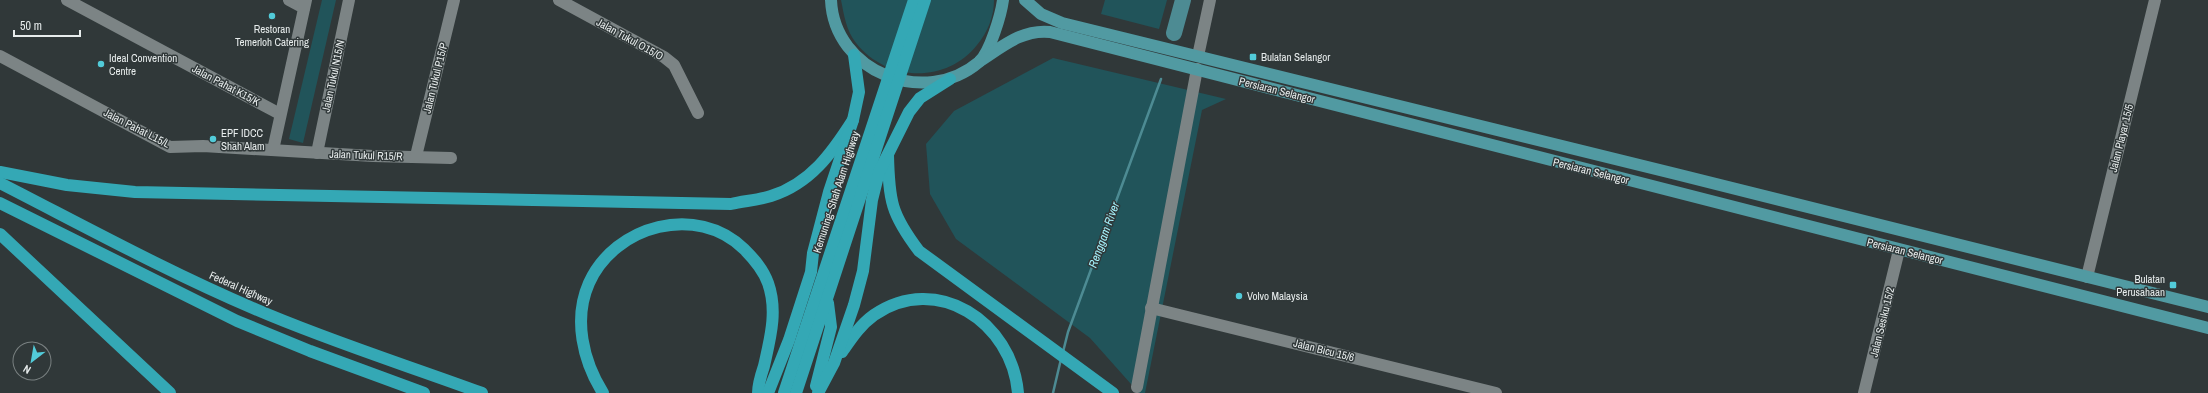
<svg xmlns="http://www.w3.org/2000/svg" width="2208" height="393" font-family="'Archivo Narrow',sans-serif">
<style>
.green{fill:#21545a}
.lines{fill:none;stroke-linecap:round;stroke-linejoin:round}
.stream{stroke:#4d8b93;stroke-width:2.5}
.river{stroke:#4d8b93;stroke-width:16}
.minor{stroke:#7c8485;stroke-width:12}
.major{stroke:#519aa2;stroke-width:12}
.highway{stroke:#34a8b5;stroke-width:12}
.poi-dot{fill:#52cbd9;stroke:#303839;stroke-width:1.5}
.labels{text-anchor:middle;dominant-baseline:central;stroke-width:3;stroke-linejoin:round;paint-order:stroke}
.poi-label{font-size:11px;fill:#e7ecec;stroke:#303839;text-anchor:start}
.street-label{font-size:11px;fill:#e7ecec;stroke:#303839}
.water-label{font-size:12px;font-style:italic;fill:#a5f2fc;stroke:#303839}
</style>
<rect width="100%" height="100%" fill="#303839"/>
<!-- green -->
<g class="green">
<path d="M322,0H336L303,143L289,139Z"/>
<path d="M841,0H994C994,16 988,32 977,45C946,84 887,82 856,43C846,30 844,15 841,0Z"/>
<path d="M1105,0H1167L1159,29L1101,14Z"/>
<path d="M1053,58L1226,99L1202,110L1145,393H1139L1090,338L956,239L930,194L926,144L954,111Z"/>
</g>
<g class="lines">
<!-- stream -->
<g class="stream">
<path d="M1063,352L1068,332L1161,79"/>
<path d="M1053,393L1061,359"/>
</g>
<!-- river -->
<path class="river" d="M1174,33L1183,0"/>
<!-- minor -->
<g class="minor">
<path d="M67,0L280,114"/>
<path d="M289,0L304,8"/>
<path d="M559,0L664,57L674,65L698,113"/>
<path d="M0,56L170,147L203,146L373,156L451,158"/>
<path d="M1198,56L1210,0"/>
<path d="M273,150L306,0"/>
<path d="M317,153L349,0"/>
<path d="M416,156L454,0"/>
<path d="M2087,277L2155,0"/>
<path d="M1151,308L1496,393"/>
<path d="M1137,387L1197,69"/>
<path d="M1864,393L1899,250"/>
</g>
<!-- major -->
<g class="major">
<path d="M831,0C834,72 925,108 979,62C990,52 1001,15 1003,0"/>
<path d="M1025,0L1041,14L1062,23L1676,174L2208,307"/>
<path d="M980,61C1002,47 1022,29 1050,32L2208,328"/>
</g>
<!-- highway -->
<g class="highway">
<path d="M888,155C889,201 891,214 919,251L1113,393"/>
<path d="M0,172L67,185L135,192L731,204C744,201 758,200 771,196C810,184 832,153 853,120"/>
<path d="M0,183C84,226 168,272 255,309C329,341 406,365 482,393"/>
<path d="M0,203L237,321L310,351L424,393"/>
<path d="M0,234L170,393"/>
<path d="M842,352C851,339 860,325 874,315C937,272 1012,322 1018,393"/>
<path d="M816,386L831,327L828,303"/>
<path d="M603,393C583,361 573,319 589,283C615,225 697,203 744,249C754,259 763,269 768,283C778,311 770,339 764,366C761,375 758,384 758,393"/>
<path d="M768,393L789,340L811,272L813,253L829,192L853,120L859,92L854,55"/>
<path d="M784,393L914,0"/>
<path d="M796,393L925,0"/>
<path d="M818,393L834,363L854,305L863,271L872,200L879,172L909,112L920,98L950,79"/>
</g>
</g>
<!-- markers -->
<g class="poi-dot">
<circle cx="272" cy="16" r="4"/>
<rect x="1249" y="53" width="8" height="8" rx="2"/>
<circle cx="101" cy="64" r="4"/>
<circle cx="213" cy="139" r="4"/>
<rect x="2169" y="281" width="8" height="8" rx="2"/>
<circle cx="1239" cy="296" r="4"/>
</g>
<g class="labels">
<!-- poi labels -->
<g class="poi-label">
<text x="272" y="29" text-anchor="middle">Restoran<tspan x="272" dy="13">Temerloh Catering</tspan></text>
<text x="1261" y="57">Bulatan Selangor</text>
<text x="109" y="58">Ideal Convention<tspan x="109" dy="13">Centre</tspan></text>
<text x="221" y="133">EPF IDCC<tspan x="221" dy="13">Shah Alam</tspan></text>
<text x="2165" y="279" text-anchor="end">Bulatan<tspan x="2165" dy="13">Perusahaan</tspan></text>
<text x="1247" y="296">Volvo Malaysia</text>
</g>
<!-- street labels -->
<g class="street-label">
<text transform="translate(630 39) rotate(29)">Jalan Tukul O15/O</text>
<text transform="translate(333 76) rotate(-78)">Jalan Tukul N15/N</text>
<text transform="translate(435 78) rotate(-76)">Jalan Tukul P15/P</text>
<text transform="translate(226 85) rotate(28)">Jalan Pahat K15/K</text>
<text transform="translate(1277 90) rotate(14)">Persiaran Selangor</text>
<text transform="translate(137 128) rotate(27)">Jalan Pahat L15/L</text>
<text transform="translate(2121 138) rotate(-76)">Jalan Playar 15/5</text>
<text transform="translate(366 155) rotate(2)">Jalan Tukul R15/R</text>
<text transform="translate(1591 171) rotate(14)">Persiaran Selangor</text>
<text transform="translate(836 192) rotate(-72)">Kemuning–Shah Alam Highway</text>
<text transform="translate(1905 251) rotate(14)">Persiaran Selangor</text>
<text transform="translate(241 288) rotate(24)">Federal Highway</text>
<text transform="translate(1882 322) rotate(-76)">Jalan Sesiku 15/2</text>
<text transform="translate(1324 350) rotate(14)">Jalan Bicu 15/6</text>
</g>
<!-- water labels -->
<g class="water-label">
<text transform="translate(1104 235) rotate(-70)">Renggam River</text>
</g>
</g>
<!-- north arrow -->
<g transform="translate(32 361) rotate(211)"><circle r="19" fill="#303839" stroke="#798081"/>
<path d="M0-3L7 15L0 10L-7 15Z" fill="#52cbd9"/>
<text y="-6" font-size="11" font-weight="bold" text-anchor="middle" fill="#e7ecec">N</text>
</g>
<!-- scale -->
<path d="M14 30v6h66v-6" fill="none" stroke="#e7ecec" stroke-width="2"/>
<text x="20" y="30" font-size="12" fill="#e7ecec" stroke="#303839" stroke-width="3" paint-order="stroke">50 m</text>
</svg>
